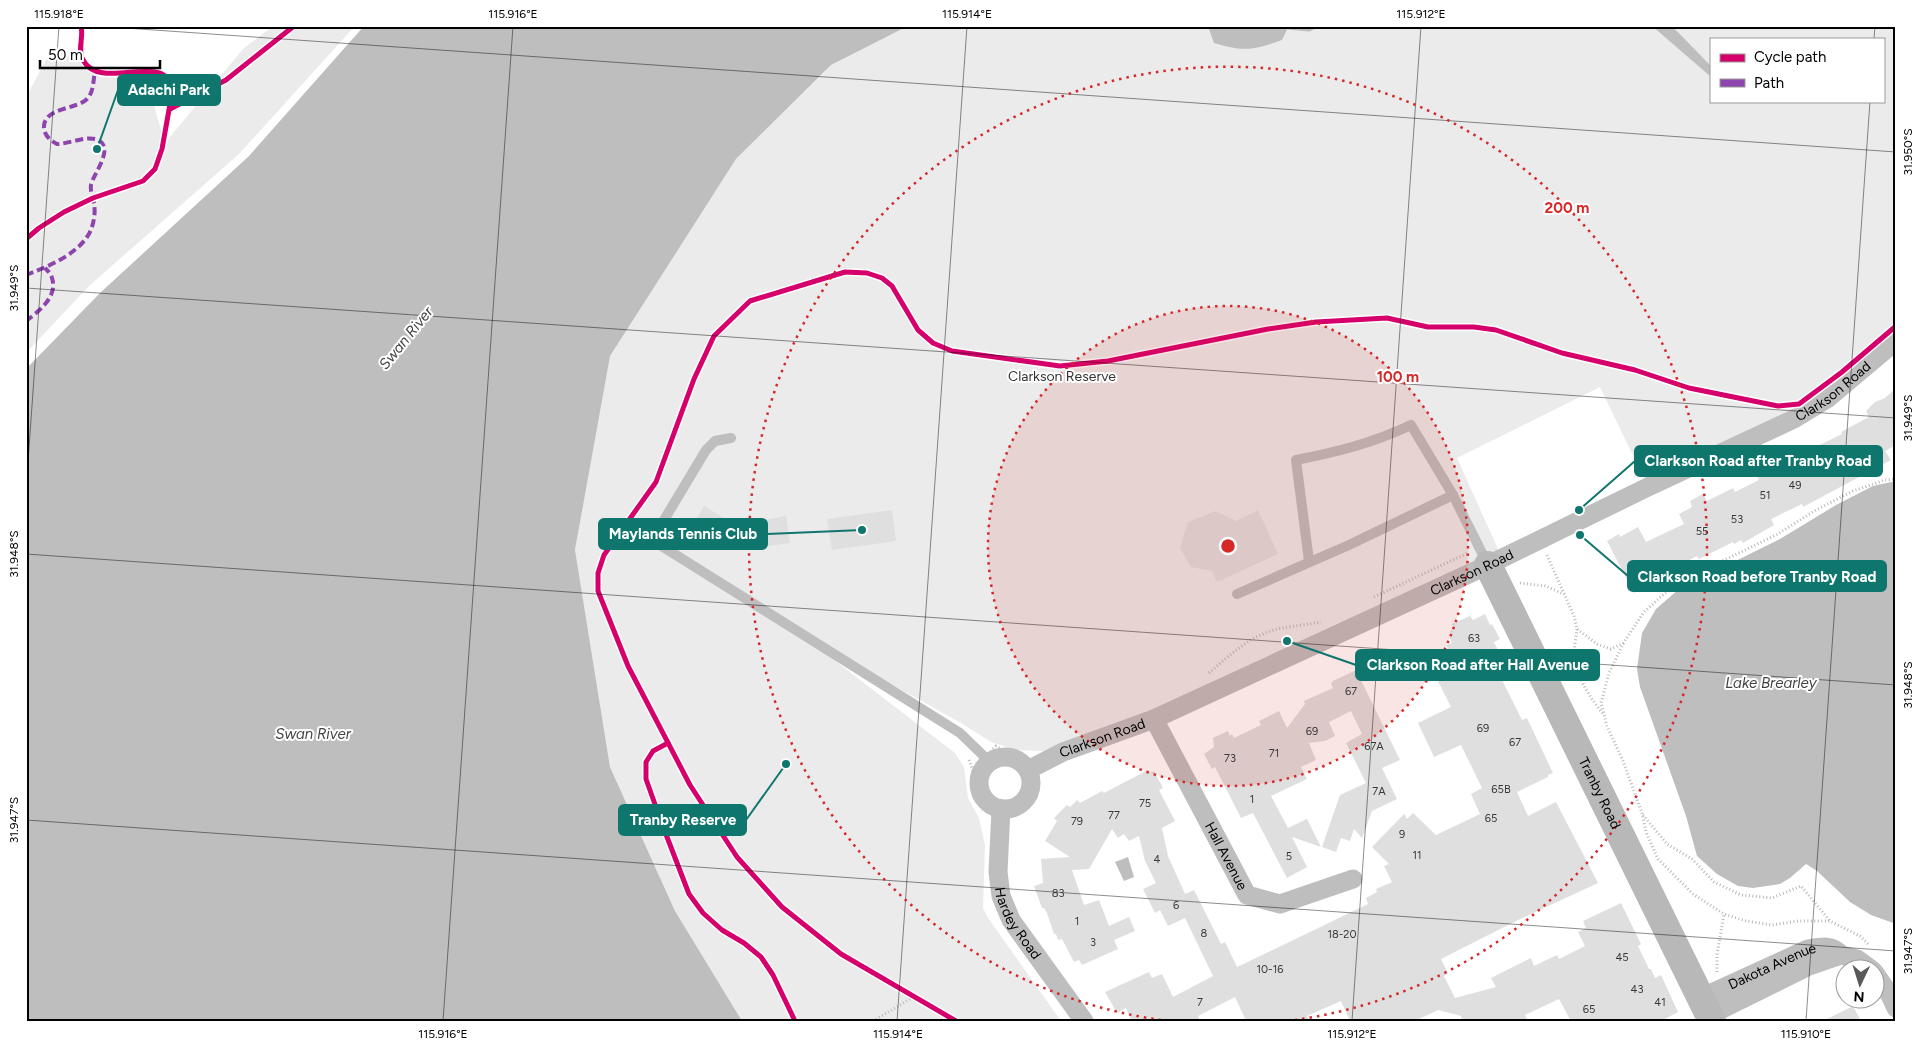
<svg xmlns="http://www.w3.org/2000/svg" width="1922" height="1047" font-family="Figtree,sans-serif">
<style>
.green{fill:#ebebeb}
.water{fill:#bebebe}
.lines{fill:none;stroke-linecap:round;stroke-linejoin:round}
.stream{stroke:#bebebe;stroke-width:5}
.building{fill:#dfdfdf}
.path{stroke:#b9b9b9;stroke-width:3;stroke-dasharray:1 2.5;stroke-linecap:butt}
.lane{stroke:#bebebe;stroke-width:10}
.street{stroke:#bebebe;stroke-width:19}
.secondary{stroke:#b8b8b8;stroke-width:28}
.quiet{stroke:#8e44ad;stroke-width:4;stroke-dasharray:8 4;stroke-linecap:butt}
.cycleway-casing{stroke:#fff;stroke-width:8}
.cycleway{stroke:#d6006c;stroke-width:5}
.ticks{fill:none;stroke:#000;stroke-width:1;stroke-opacity:0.45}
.ring{fill:none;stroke:#d62828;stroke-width:2.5;stroke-dasharray:2.5 5}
.labels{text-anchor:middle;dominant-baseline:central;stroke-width:4;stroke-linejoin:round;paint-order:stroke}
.number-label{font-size:11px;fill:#383838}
.park-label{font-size:14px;fill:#323232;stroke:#fff}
.street-label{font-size:14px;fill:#000;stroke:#fff}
.water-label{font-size:15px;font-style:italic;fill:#434343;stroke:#fff}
.centre{fill:#d62828;stroke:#fff;stroke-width:2.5}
.ring-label{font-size:15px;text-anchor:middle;font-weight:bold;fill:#d62828;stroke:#fff;stroke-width:4;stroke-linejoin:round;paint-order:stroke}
.leader{fill:none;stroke:#0f766e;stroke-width:2}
.callout-dot{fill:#0f766e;stroke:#fff;stroke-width:2}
.callout{fill:#0f766e;stroke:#0f766e;stroke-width:2}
.callout-label{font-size:15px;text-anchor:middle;font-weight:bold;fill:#fff}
.neatline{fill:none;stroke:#000;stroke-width:2}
.ticks-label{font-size:12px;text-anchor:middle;fill:#000}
</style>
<rect width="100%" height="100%" fill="#fff"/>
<!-- green -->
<g class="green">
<path d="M273,26H355L239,154L89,286L26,353V97L52,49L149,89L165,143L243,49Z"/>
<path d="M908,26H1652L1711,77V101H1883V39H1711V66L1672,26H1896V337L1825,397L1648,487L1600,387L1457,458L1502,558L1063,752L1016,750L991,742L961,723L799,633L955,753L964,767L968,798L979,818L985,845L983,908L988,918L1061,1021H742L675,911L610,767L575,551L609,356L736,159L831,65Z"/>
</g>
<!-- water -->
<g class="water">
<path d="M364,26H908L831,65L736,159L610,356L575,550L610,767L675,911L742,1021H26V369L100,293L249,156Z"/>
<path d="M1210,26H1288V27L1282,40C1254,50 1243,52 1214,43L1209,29Z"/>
<path d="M1652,26H1672L1711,66V77Z"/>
<path d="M1896,481V924L1871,915L1850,902L1817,871L1806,864L1790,878L1780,884L1753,888L1738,886L1717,874L1697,856L1686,816L1640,687L1637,669L1642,633L1656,609L1679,589L1780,539L1836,505L1873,486Z"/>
<path d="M1128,857L1134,877L1124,881L1115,862Z"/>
</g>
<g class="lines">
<!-- stream -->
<path class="stream" d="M1288,27L1309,29L1315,26"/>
</g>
<!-- building -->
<g class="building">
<path d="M1896,388V445L1885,451L1891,460L1803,507L1802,504L1771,519L1774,525L1743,543L1741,540L1734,544L1733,542L1699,559L1697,556L1664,573L1651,581L1652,583L1634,593L1607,541L1619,534L1620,537L1638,527L1646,542L1684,524L1679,514L1692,507L1690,501L1703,494L1707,501L1733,488L1735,492L1759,480L1756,474L1769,467L1768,465L1791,455L1793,458L1842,434L1841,432L1869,417L1866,411L1875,402L1885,398Z"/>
<path d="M704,506L724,518L715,534L695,522Z"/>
<path d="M892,510L896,541L832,550L827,519Z"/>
<path d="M1258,510L1278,554L1217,582L1212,571L1191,567L1180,548L1188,522L1216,511L1236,521Z"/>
<path d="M786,516L790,543L768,546L764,520Z"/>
<path d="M1485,614L1490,625L1492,624L1500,639L1494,642L1508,671L1500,676L1522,720L1527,718L1553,773L1548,775V777L1517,792L1528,816L1556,802L1598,883L1518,920L1441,959L1448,973L1444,976L1455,998L1496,987L1491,978L1531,958L1534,966L1557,955L1559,959L1585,946L1578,932L1586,928L1583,921L1621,903L1641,944L1638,946L1649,969H1651L1655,978L1661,975L1678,1012L1661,1021H1571L1559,999L1525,1015L1528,1021H1462L1461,1016L1438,1010L1415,1021H1350L1341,1001L1307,1016L1309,1021H1246L1235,997L1198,1016L1200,1021H1132L1126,1008L1117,1013L1105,992L1149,972L1152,978L1162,974L1173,997L1213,976L1185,918L1168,926L1160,910L1155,913L1143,889L1156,883L1145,861L1139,836L1129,841L1124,834L1118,838L1112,829L1089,869L1072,870L1084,905L1099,900L1109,926L1129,917L1135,931L1114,940L1118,949L1082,965L1079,960L1074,962L1062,939L1058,940L1056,934H1054L1047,913L1044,908H1042L1034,886L1043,883L1041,859L1070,857L1045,841L1057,821L1054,818L1067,805L1070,807L1077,800L1080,803L1102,791L1104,793L1148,770L1150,773L1154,771L1163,788L1159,790L1175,821L1162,828L1168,856L1185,894L1194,890L1221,944L1225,942L1237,967L1368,904L1366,898L1377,892L1376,889L1392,882L1384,866L1389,864L1372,847L1404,814L1407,819L1413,813L1436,835L1480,814L1471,794L1482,788L1461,745L1434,757L1418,723L1451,707L1438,681L1443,679L1440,674L1456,665L1446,645L1452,643L1449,637L1452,636L1450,631L1454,629L1452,624L1470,616L1473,620Z"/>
<path d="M1356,670L1400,760L1382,768L1397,799L1372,811L1362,838L1354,829L1350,841L1341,838L1336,852L1322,847L1340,795L1366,783L1346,743L1362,734L1351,711L1329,722L1335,736L1325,741L1309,743L1316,760L1301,767L1307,779L1271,796L1288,828L1307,819L1321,847L1292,837L1307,867L1287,878L1253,813L1241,818L1215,767L1212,769L1204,754L1214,747L1213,738L1228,731L1230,736L1232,734L1234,738L1261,725L1259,721L1279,711L1287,728L1305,704L1304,701L1333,688L1331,684L1333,681Z"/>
<path d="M1853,1006L1861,1021H1823Z"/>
</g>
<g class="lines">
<!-- path -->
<g class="path">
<path d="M619,533L640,546"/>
<path d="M1547,555L1574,616L1577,629L1597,644L1611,649L1624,643"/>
<path d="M1520,583L1545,586L1564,594"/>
<path d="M1374,597L1468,553"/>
<path d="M1577,629C1576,639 1573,651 1575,661C1579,681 1591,699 1604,715"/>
<path d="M1209,673C1229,656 1248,637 1274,630C1289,626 1306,625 1321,622"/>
<path d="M993,749L996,746C1005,752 1012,755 1023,753"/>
<path d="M969,760L973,771L975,797L983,810"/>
<path d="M1643,815L1667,844L1692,859L1714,882L1741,895L1772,898L1801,886L1830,921"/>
<path d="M1868,944L1860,936L1830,921H1798L1772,925L1746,921L1724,914L1693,894L1658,859L1646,832L1642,813L1623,761L1607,726L1601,703L1609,673L1624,642L1644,612L1675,584L1776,535L1816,510L1853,491L1885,480L1896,479"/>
<path d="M1717,972V955L1724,914"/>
<path d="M873,1021L915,996"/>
</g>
<!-- lane -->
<g class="lane">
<path d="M731,438L715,441L706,450L652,540L960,733L990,762"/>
<path d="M1309,561L1296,460C1337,452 1373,443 1411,425L1453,495"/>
<path d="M1237,594L1349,545L1453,495L1488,565"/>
</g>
<!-- street -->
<g class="street">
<path id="s1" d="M1154,719L1247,895L1280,904L1353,879"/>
<circle cx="1005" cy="783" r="26"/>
<path id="s2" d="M1028,770L1063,752L1154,719L1488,565L1648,487L1794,419L1827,399L1896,341"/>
<path id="s3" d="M1001,809L998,872L1001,896L1011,920L1084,1021"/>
<path d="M1874,972L1890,995L1896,1008"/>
<path id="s4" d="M1701,998L1808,949C1820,947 1833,944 1841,955L1857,959L1872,970"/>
<path d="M1710,1015L1809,966L1841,955"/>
</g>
<!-- secondary -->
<path class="secondary" id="s5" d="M1488,565L1712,1021"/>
<!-- quiet -->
<g class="quiet">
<path d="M26,275C47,267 74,256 87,237C93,229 96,214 94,204C93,198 90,191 91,185C93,174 115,149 98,140C87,135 69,144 57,144C51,141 45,136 44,129C42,107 76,110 87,99C94,92 93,80 95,72"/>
<path d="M26,321C39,311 58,297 52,278C51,274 47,270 45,268"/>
</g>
<defs>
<g id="cycleway">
<path d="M170,109L226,80L294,26"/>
<path d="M26,239L39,228L64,212L93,198L143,181L155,169L162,149L172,93C170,47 101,94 83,60C77,50 84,37 81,26"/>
<path d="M668,743L653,751L646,762V779L662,824L689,894L703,913L722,930L744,943L761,957L773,975L795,1021"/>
<path d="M956,1021L841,954L782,907L737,857L690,785L628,666L598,591V573L604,555L656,482L694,379L714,336L750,301L845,272L867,273L882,278L892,286L918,330L933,343L952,351L1060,366L1108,361L1268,329L1316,322L1387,318L1428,327H1474L1496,330L1562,353L1635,370L1689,388L1778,406L1799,404L1842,372L1896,326"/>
</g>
</defs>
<!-- cycleway casing -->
<use href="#cycleway" class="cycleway-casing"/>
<!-- cycleway -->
<use href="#cycleway" class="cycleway"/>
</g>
<!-- ticks -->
<path class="ticks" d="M97,26L1896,152M1874,39L1875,26M26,288L1896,418M26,490L59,26M26,554L1896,685M26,820L1896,951M443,1021L513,26M897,1021L967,26M1352,1021L1421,26M1806,1021L1870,101"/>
<!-- distance rings -->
<circle cx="1228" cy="546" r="240" fill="#d62828" fill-opacity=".12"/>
<g class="ring">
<circle cx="1228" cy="546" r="240"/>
<path d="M1161 1020A479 479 0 1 1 1295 1020"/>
</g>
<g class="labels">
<!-- number labels -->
<g class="number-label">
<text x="1795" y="485">49</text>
<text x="1765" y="495">51</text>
<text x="1737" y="519">53</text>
<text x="1702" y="531">55</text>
<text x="1474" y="638">63</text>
<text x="1351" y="691">67</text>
<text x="1483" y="728">69</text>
<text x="1312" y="731">69</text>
<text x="1515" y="742">67</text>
<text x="1374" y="746">67A</text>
<text x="1274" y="753">71</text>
<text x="1230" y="758">73</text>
<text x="1501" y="789">65B</text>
<text x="1379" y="791">7A</text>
<text x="1252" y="799">1</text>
<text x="1145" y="803">75</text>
<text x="1114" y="815">77</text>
<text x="1491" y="818">65</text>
<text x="1077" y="821">79</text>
<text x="1402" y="834">9</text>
<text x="1417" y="855">11</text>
<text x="1289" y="856">5</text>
<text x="1157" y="859">4</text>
<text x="1058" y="893">83</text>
<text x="1176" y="905">6</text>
<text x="1077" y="921">1</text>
<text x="1204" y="933">8</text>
<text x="1342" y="934">18-20</text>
<text x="1093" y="942">3</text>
<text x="1622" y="957">45</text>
<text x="1270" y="969">10-16</text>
<text x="1637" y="989">43</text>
<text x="1200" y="1002">7</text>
<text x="1660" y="1002">41</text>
<text x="1589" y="1009">65</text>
</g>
<!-- park labels -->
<g class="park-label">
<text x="1062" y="376">Clarkson Reserve</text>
</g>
<!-- street labels -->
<g class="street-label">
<text stroke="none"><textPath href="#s2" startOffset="891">Clarkson Road</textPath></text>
<text stroke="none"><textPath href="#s2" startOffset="486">Clarkson Road</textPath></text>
<text stroke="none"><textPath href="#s2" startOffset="81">Clarkson Road</textPath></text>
<text stroke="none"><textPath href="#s5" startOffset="254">Tranby Road</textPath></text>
<text stroke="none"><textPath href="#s1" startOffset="155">Hall Avenue</textPath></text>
<text stroke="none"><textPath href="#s3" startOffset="119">Hardey Road</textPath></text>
<text stroke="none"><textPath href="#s4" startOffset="78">Dakota Avenue</textPath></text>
</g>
<!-- water labels -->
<g class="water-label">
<text transform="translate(406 338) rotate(-51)">Swan River</text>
<text x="1771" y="683">Lake Brearley</text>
<text x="313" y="734">Swan River</text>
</g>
</g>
<circle cx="1228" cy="546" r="8" class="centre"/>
<g class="ring-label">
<text x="1567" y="213">200 m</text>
<text x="1398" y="382">100 m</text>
</g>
<!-- callouts -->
<path class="leader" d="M97 149L118 90M1579 510L1635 461M862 530L767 534M1580 535L1628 576M1287 641L1356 665M786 764L746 820"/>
<g class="callout-dot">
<circle cx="97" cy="149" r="5"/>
<circle cx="1579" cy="510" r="5"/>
<circle cx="862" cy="530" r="5"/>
<circle cx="1580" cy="535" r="5"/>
<circle cx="1287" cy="641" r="5"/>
<circle cx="786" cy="764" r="5"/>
</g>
<g class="callout">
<rect x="118" y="75" width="102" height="30" rx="5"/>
<rect x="1635" y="446" width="247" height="30" rx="5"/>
<rect x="599" y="519" width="168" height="30" rx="5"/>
<rect x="1628" y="561" width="258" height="30" rx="5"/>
<rect x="1356" y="650" width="243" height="30" rx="5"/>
<rect x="619" y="805" width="127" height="30" rx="5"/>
</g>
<g class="callout-label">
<text x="169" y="95">Adachi Park</text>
<text x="1758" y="466">Clarkson Road after Tranby Road</text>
<text x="683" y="539">Maylands Tennis Club</text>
<text x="1757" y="582">Clarkson Road before Tranby Road</text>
<text x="1478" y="670">Clarkson Road after Hall Avenue</text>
<text x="683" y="825">Tranby Reserve</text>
</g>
<!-- border -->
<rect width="1922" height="1047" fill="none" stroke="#ffffff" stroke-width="55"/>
<!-- legend -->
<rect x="1710" y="38" width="175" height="65" fill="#ffffff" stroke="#999999"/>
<rect x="1720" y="54" width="25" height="8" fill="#d6006c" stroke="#999999"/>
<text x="1754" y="62" font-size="15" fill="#000000">Cycle path</text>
<rect x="1720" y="79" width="25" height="8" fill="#8e44ad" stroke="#999999"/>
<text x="1754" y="88" font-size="15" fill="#000000">Path</text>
<!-- north arrow -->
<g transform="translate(1860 984) rotate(184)"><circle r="24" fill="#ffffff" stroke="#999999"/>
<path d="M0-4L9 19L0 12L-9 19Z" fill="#595959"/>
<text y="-8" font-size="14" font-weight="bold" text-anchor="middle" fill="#000000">N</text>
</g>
<!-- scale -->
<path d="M40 60v8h120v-8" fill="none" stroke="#000000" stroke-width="2.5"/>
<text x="48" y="60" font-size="15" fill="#000000" stroke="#ffffff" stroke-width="4" paint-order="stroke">50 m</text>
<rect x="28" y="28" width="1866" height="992" class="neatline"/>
<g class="ticks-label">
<text x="59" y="18">115.918°E</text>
<text x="513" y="18">115.916°E</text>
<text x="967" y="18">115.914°E</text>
<text x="1421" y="18">115.912°E</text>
<text transform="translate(1908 152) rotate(-90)" y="4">31.950°S</text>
<text transform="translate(14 288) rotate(-90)" y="4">31.949°S</text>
<text transform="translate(1908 418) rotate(-90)" y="4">31.949°S</text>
<text transform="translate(14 554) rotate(-90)" y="4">31.948°S</text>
<text transform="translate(1908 685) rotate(-90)" y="4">31.948°S</text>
<text transform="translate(14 820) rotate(-90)" y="4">31.947°S</text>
<text transform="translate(1908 951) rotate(-90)" y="4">31.947°S</text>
<text x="443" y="1038">115.916°E</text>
<text x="898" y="1038">115.914°E</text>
<text x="1352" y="1038">115.912°E</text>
<text x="1806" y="1038">115.910°E</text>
</g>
</svg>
